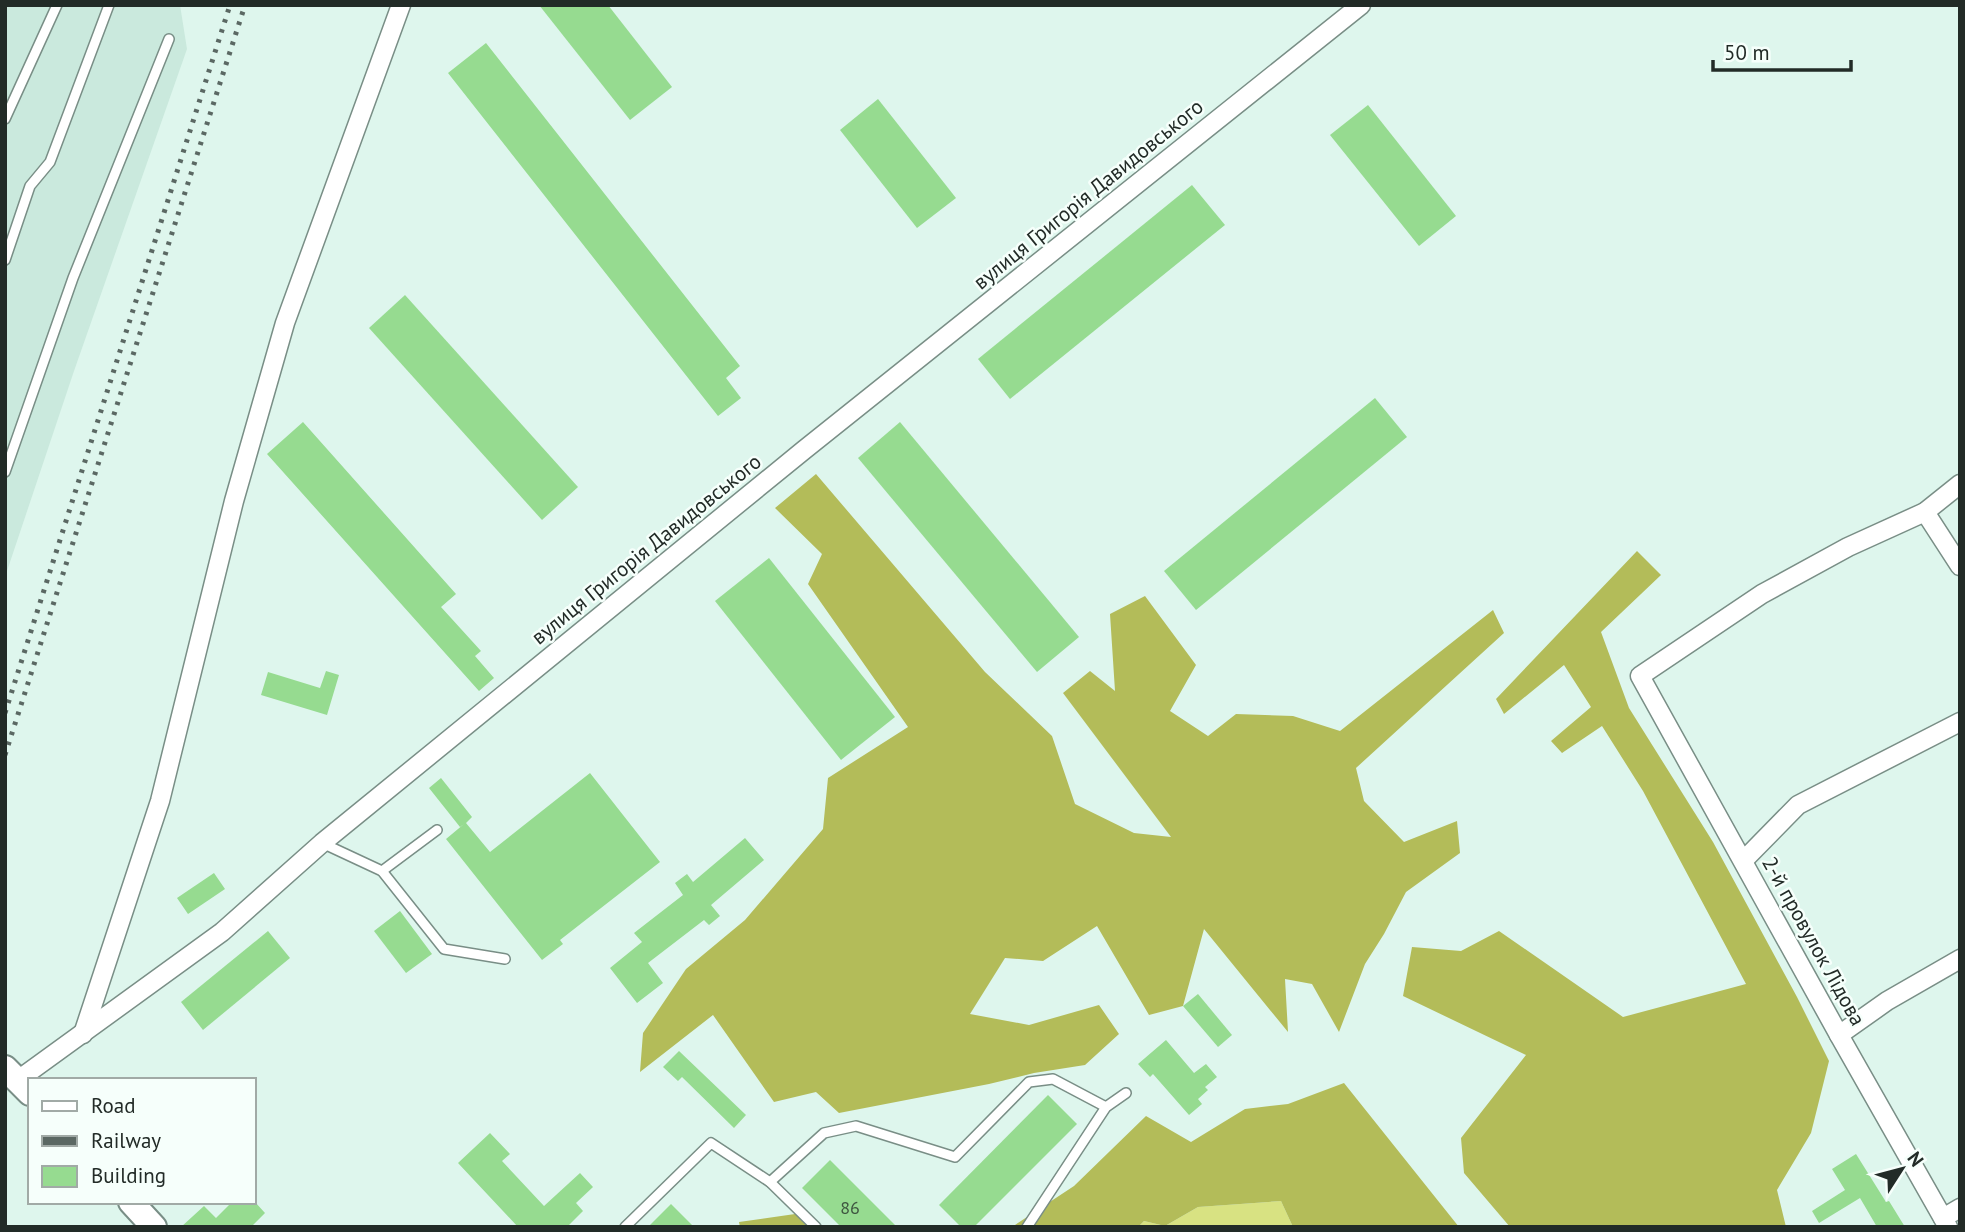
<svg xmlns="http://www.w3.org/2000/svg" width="1965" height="1232" font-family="'PT Sans',sans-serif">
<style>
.built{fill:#cae9dd}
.green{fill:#d8e282}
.forest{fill:#b3bc59}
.building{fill:#96db90}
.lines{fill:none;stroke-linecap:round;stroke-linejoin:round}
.lane-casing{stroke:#798e86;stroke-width:12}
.street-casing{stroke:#798e86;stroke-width:21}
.secondary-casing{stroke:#798e86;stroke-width:28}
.lane{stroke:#fff;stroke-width:9}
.street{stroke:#fff;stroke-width:18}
.secondary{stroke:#fff;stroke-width:24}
.rail{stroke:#5b6863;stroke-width:5;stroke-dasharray:3.5 7;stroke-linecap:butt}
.labels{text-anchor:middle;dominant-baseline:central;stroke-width:5;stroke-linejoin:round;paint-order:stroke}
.number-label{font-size:18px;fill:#3f5741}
.street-label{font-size:21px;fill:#222b27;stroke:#f6fffb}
</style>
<rect width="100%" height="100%" fill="#def6ed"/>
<!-- built -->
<path class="built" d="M5,5H180L187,49L74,371L5,577Z"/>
<!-- green -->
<path class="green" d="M1281,1201L1293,1227H1138L1144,1221L1165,1226L1198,1207Z"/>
<!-- forest -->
<g class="forest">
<path d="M816,474L985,672L1052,736L1075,804L1134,833L1171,837L1063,693L1090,671L1115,691L1110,614L1145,596L1196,665L1170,711L1208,736L1236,714L1293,716L1340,731L1493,610L1504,633L1356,768L1364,801L1404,842L1457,821L1460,853L1406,892L1384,934L1365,964L1339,1032L1312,984L1285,979L1288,1032L1204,929L1183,1006L1149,1015L1097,926L1043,961L1005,958L970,1014L1029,1025L1099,1005L1119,1034L1085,1065L1034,1073L989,1084L839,1113L816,1092L774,1102L713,1015L640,1072L643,1033L686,969L745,920L823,829L828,778L908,727L808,584L822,554L775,508Z"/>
<path d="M1637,551L1661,575L1601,632L1629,708L1713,842L1797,997L1829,1061L1811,1133L1777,1190L1786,1227H1510L1464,1173L1461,1138L1526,1055L1403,996L1412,947L1461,951L1499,931L1623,1017L1746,984L1643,791L1602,726L1562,753L1551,741L1591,707L1564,665L1504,714L1496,699Z"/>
<path d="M1344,1083L1459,1227H1293L1281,1201L1198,1207L1165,1226L1144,1221L1138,1227H1012L1074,1186L1146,1116L1191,1142L1245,1109L1288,1104Z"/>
<path d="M802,1213L817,1227H740L739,1222Z"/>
</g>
<!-- building -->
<g class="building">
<path d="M539,5H608L672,87L630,120Z"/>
<path d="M486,43L740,366L726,378L741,398L718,416L448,73Z"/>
<path d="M878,99L956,198L917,228L840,130Z"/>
<path d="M1368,105L1456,216L1419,246L1330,135Z"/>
<path d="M1192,185L1225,225L1010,399L978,359Z"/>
<path d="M405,295L578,487L542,520L369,328Z"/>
<path d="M1375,398L1407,437L1196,610L1164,571Z"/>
<path d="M303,422L456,594L441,607L481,651L475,656L494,678L479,691L267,454Z"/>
<path d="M900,422L1079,637L1037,672L858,458Z"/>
<path d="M769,558L895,717L841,760L715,601Z"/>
<path d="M326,671L339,675L327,715L261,695L268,672L320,688Z"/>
<path d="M590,773L660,862L560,940L563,944L542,960L446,839L464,824L460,827L429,788L441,778L472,817L466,823L490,852Z"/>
<path d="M745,838L764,860L711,905L720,916L709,925L704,920L648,963L663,983L637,1003L610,968L642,942L634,933L683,895L675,883L687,874L693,882Z"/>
<path d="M214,873L225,889L188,914L177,898Z"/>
<path d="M400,911L432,954L406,973L374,931Z"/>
<path d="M268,931L290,958L203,1030L181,1002Z"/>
<path d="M1198,994L1232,1035L1218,1047L1183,1006Z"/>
<path d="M1166,1040L1194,1073L1206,1064L1217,1077L1205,1087L1208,1090L1198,1099L1202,1104L1189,1115L1153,1074L1150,1077L1138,1064Z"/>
<path d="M679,1051L746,1115L734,1128L682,1077L678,1081L663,1067Z"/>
<path d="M1048,1095L1077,1124L974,1227H961L939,1205Z"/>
<path d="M490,1133L510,1154L502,1161L544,1206L580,1173L593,1187L576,1203L583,1211L567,1227H518L458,1163Z"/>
<path d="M1856,1154L1886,1202L1889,1201L1905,1227H1877L1860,1198L1819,1223L1812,1211L1845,1190L1832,1169Z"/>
<path d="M830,1160L897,1227H841L802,1188Z"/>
<path d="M232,1202H255L265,1213L251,1227H181L204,1206L216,1218Z"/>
<path d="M671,1204L694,1227H648Z"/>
</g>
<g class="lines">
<defs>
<g id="lane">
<path d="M5,119L57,5"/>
<path d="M5,260L30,186L50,162L109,5"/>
<path d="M5,472L73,278L169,39"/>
<path d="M322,843L382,871L444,949L505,959"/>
<path d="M382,871L437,830"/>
<path d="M770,1182L824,1133L856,1126L955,1157L1029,1082L1053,1079L1106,1107"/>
<path d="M625,1227L711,1143L770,1182L816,1227"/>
<path d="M1027,1227L1106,1107L1126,1093"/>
</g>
<g id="street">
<path d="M1925,512L1960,566"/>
<path d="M1744,860L1798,805L1960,722"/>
<path d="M83,1034L160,801L234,501L285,323L401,5"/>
<path d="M1839,1035L1887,1001L1960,959"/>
<path d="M18,1080L222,932L322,843L804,450L1361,5"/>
<path d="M1943,1218L1960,1208"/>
<path d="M1948,1227L1839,1035L1640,676L1762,594L1848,547L1925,512L1960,484"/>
</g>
<g id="secondary">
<path d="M5,1068L30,1093"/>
<path d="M131,1202L154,1227"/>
</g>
</defs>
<!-- lane casing -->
<use href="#lane" class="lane-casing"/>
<!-- street casing -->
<use href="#street" class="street-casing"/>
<!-- secondary casing -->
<use href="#secondary" class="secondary-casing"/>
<!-- lane -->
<use href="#lane" class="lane"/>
<!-- street -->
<use href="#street" class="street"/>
<!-- secondary -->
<use href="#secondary" class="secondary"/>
<!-- rail -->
<g class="rail">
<path d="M5,713L230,5"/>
<path d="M5,755L245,5"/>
</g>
</g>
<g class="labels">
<!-- number labels -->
<g class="number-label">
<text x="850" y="1207">86</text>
</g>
<!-- street labels -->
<g class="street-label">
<text transform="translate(1088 194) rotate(-39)">вулиця Григорія Давидовського</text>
<text transform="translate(646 549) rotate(-39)">вулиця Григорія Давидовського</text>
<text transform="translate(1814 941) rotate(61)">2-й провулок Лідова</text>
</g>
</g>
<!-- border -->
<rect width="1965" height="1232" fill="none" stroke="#222b27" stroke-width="14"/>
<!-- legend -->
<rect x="28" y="1078" width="228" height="126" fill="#f6fffb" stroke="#a1aaa6" stroke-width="2"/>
<rect x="42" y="1101" width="35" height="10" fill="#ffffff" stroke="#a1aaa6" stroke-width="2"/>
<text x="91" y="1113" font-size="21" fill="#222b27">Road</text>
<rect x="42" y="1136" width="35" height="10" fill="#5b6863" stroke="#a1aaa6" stroke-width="2"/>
<text x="91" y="1148" font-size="21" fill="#222b27">Railway</text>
<rect x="42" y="1166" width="35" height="21" fill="#96db90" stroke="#a1aaa6" stroke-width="2"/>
<text x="91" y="1183" font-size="21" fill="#222b27">Building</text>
<!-- north arrow -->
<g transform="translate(1902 1169) rotate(54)" stroke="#f6fffb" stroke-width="5" paint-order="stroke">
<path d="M0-5L12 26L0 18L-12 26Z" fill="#222b27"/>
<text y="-10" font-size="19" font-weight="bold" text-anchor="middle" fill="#222b27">N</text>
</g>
<!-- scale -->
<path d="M1713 60v10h138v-10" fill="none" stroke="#222b27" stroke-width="3.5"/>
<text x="1724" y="60" font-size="21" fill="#222b27" stroke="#f6fffb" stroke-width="5" paint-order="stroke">50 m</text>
</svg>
